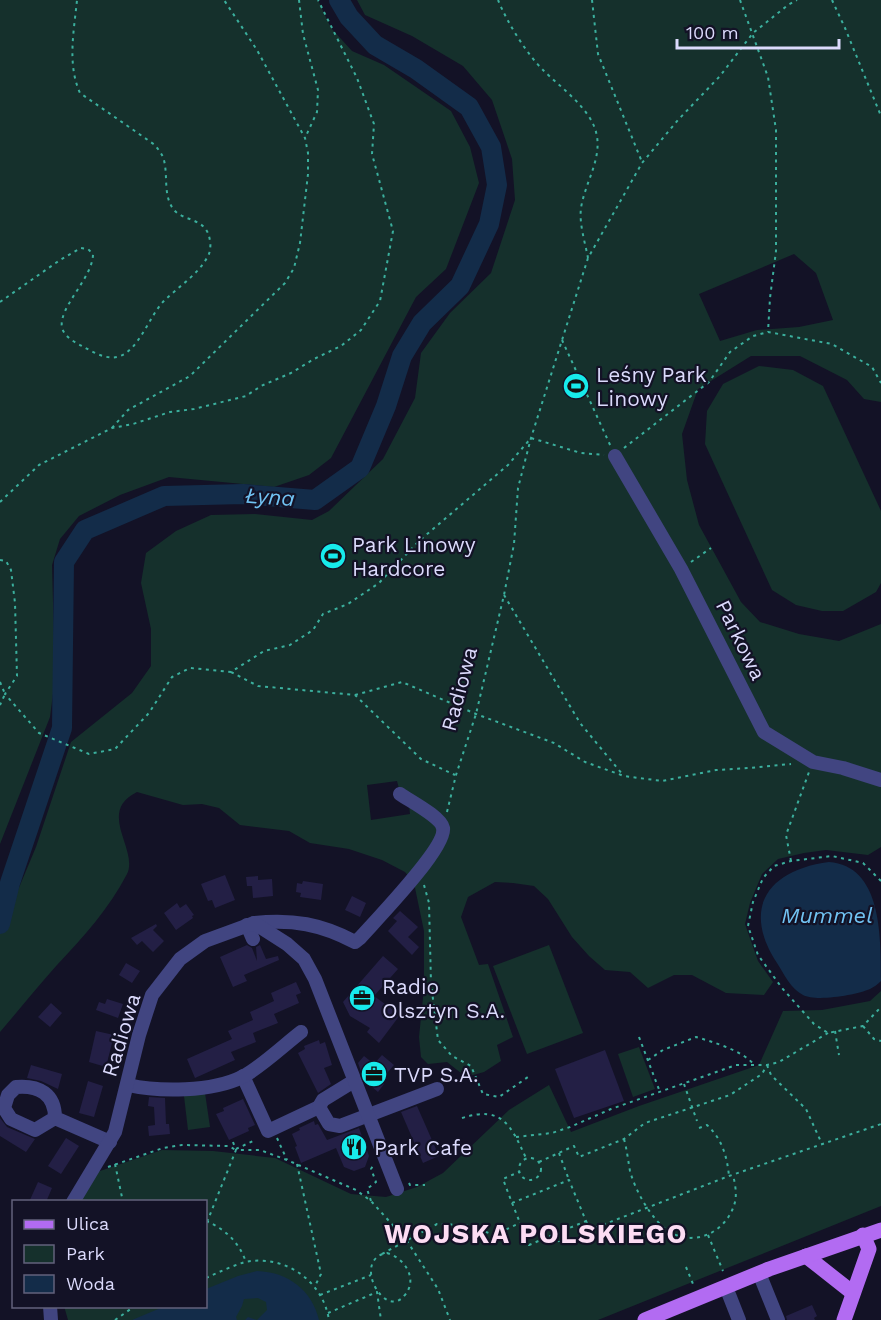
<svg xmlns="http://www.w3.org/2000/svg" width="881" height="1320" font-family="'Work Sans',sans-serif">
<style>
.green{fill:#15302c;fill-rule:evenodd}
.water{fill:#132c49}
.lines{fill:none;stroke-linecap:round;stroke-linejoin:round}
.river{stroke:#132c49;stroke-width:20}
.building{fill:#231f45}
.path{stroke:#3baf9d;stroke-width:2;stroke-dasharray:3 4.5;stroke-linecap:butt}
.minor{stroke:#414581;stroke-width:14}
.major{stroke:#b26bf2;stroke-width:15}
.labels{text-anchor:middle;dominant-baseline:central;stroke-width:4.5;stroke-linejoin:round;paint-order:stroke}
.poi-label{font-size:21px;fill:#dbdafc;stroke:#131226;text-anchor:start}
.street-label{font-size:21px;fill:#dbdafc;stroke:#131226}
.water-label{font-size:22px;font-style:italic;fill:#71c3f3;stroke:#131226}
.district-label{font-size:27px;font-weight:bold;letter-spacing:1.5px;fill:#fcdcf3;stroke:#131226}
</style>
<rect width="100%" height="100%" fill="#131226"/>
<!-- green -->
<g class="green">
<path d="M0,0H318L331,28L352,51L384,65L451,111L470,147L479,183L446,269L416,297L331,458L309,475L274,487L169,477L120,495L79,516L60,539L52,565L55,678L50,717L0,844Z"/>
<path d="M357,0H881V402L864,399L847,380L800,356H751L698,389L682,434L687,480L699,525L741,602L760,622L799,634L839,641L881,624V847L868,855L826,850L804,853L778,859L762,874L750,903L745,924L758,961L773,982L764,995L726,993L692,975H674L648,988L630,972L605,970L589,956L572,937L548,899L534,886L513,883L495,882L468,897L461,917L479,965L488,964L513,1037L497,1045L501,1061L484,1072L466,1077L447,1062L428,1064L421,1057L419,1037L424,988V931L414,883L405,872L382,860L349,849L310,843L289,831L240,825L219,808L202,804L183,805L137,792C96,812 139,850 127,874C109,909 83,937 57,965C37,987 19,1010 0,1032V933L36,847L71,742L132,693L151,666V629L141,583L146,553L176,531L211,515L255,514L312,520L329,511L383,459L415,398L421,353L450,313L491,273L515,200L512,159L492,100L463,66L412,36L365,15ZM794,254L816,273L833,320L799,327L757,330L720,341L699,294ZM397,781L402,800L409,805L410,814L371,820L367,785Z"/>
<path d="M759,366L793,370L823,386L881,511V583L876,592L843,611H822L796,605L772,590L705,444L707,411L723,384Z"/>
<path d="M549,945L583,1033L527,1054L493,966Z"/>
<path d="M881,991V1206L598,1320H68L64,1306H206V1202L79,1201L97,1172L162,1150L213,1151L275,1158L351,1194L386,1197L417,1187L443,1173L509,1110L549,1085L571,1132L639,1106L759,1065L783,1011L822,1010L870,1001Z"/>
<path d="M639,1047L655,1089L633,1097L618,1054Z"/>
<path d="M205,1093L210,1127L188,1130L184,1096Z"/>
</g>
<!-- water -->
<g class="water">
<path d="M829,862C881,866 881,933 881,981C878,984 874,987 870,989C856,995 816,1002 803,995C791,989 784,974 777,963C741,908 768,870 829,862Z"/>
<path d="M257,1271C288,1272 312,1290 319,1320H245L248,1317L257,1320L267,1310L266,1302L258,1298L244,1299L242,1306L236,1317L237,1320H132L163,1307L206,1306V1289L238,1276Z"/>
</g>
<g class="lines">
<!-- river -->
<path class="river" d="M0,924L10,883L62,728L64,562L85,530L164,496L243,494L315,500L360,468L386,406L402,356L422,323L460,286L489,224L497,185L491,147L469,107L416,69L375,45L349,17L339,0"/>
</g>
<!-- building -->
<g class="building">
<path d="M225,875L235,900L215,908L212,900L208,901L201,884Z"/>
<path d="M258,876V880L272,879L273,896L253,898L252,886H247L246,877Z"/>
<path d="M303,881L323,884L321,900L300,897L301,893L296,892L297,883L302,884Z"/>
<path d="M352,896L366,903L360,917L345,910Z"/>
<path d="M177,903L180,908L186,904L194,915L192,916L193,918L176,930L164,913Z"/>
<path d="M400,911L418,927L408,937L419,947L412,955L388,931L397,921L393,918Z"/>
<path d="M156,924L157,926L153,930L164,941L153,952L142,941L137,945L131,938Z"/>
<path d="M247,945L252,948L257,961L256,947L260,945L266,959L278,956L279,960L244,975L247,981L233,987L220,957Z"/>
<path d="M383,956L398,969L374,996L400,1015L379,1043L367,1032L370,1028L350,1016L343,1002Z"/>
<path d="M126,963L140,971L132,983L119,975Z"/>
<path d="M296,982L301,993L296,995L299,1003L274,1014L278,1023L253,1033L256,1042L231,1052L235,1060L195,1078L187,1059L232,1039L228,1031L253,1020L250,1012L274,1001L271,993Z"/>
<path d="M107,999L123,1004L118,1018L96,1010L99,1002L105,1004Z"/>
<path d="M51,1003L62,1013L50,1027L38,1017Z"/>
<path d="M96,1031L114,1035L106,1067L89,1062Z"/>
<path d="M319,1040L320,1044L325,1042L332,1065L324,1068L331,1084L318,1093L298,1053L305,1049L304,1046Z"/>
<path d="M605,1050L624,1101L574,1118L555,1069Z"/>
<path d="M382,1055L394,1065L381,1080L384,1084L378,1092L364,1080L358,1063L364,1056L374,1064Z"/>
<path d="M31,1065L62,1074L58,1089L41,1081L27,1078Z"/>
<path d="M88,1081L103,1086L94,1117L79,1113Z"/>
<path d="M149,1097L165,1098L166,1124H169L170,1134L149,1136L148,1126L155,1125L154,1107L148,1106Z"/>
<path d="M243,1099L255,1125L248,1128L249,1131L229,1140L216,1114L224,1111L223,1108Z"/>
<path d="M417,1106L439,1156L423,1163L401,1112Z"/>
<path d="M0,1118L7,1127L35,1139L26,1152L0,1136Z"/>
<path d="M314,1121L315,1125L318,1124L327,1140L359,1128L369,1156L365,1167L354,1171L344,1167L336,1148L301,1163L295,1147L297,1146L292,1134L300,1130L299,1128Z"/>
<path d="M66,1138L79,1146L61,1174L48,1166Z"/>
<path d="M38,1182L52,1188L46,1202H29Z"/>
<path d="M812,1305L817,1316L814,1318L815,1320H787L786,1316Z"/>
</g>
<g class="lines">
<!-- path -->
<g class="path">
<path d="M299,0L303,34L318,90L317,112L305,138"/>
<path d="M498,0C507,22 526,53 543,70C559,86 590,108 596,132C603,158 585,182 581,208C579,224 585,242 588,258"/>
<path d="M592,0L598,54L642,162"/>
<path d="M740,0L768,77L776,130V251L770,298L768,332"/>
<path d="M832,0L845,28L881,116"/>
<path d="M0,302L60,260L81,248L88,249L93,254C93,278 58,307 62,328C65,337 74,342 82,346C93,352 107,361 120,356C138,350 149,318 162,303C177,287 199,275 209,254C210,251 211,244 210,241C207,217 184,222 174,210C162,195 169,174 163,157C161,153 158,149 155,145L80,93C67,64 74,31 77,0"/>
<path d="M562,340L611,447"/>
<path d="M112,428L128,410L190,376L285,283L294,268L300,243L308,174V153L305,138L257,50L224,0"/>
<path d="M624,448L709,382L730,352L753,336L768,332L832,344L872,367L881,383"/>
<path d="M0,502L39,465L112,428L133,424L170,412L194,409L246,396L261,386L291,373L314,359L341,346L361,330L380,301L393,231L372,154L374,124L357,78L318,0"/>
<path d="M0,560L6,561L11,570L15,603L17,676L5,694L39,733L89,754L115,749L149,713L172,677L190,668L231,672L264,651L290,645L313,630L323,614L348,604L379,583L419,541L508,465L531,438L581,453L604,455"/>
<path d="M691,562L711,548"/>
<path d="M504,595L580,723L623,775"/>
<path d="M231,672L258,686L355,695L421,759L455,775"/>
<path d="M0,682L5,694L0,705"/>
<path d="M355,695L402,682L476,714L554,743L585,762L624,776L662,781L716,770L749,768L791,764"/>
<path d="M447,812L456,775L476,714L504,595L514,544L518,488L531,438L588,258L642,163L678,120L720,76L753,33L788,5L797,0"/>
<path d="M791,861L786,835L809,772"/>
<path d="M881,881L863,863L832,856L791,861L774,866L763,878L753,902L748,926L758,955L782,988L814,1024L828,1033L863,1026L881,1007"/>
<path d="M424,885L429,903L431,983L438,1040L452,1056L471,1066L483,1094L499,1097L528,1077"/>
<path d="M863,1026L874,1039L881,1041"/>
<path d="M835,1031L839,1055"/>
<path d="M639,1037L660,1092"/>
<path d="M648,1060L663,1050L696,1037C713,1042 744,1051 754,1065"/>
<path d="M767,1065L771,1075L806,1109L822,1144"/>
<path d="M684,1084L697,1121"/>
<path d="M462,1118C503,1105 511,1126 526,1158"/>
<path d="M699,1128L707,1125C722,1139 727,1156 729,1176"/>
<path d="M516,1137L552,1133L570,1127L611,1109L736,1065H767L779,1062L828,1033"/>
<path d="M277,1138L287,1160"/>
<path d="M624,1139C627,1150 628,1160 630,1171C635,1189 646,1209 659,1223C684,1251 726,1237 735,1202C737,1194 735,1183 733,1175"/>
<path d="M233,1142L236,1150"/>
<path d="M236,1149L255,1140"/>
<path d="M559,1153L569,1180"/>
<circle cx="530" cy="1169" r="11"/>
<path d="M539,1162L574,1146L579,1157L624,1139L645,1123L730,1095L762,1074L767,1065"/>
<path d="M115,1164L123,1202"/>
<path d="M297,1164L321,1274L315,1286"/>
<path d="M108,1167L163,1148L182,1145L229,1146L236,1150"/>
<path d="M409,1183L410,1185H425"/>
<path d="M371,1201L367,1189L376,1182L371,1169L374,1164"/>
<path d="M512,1203L569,1180L586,1221L529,1245C520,1223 511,1201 503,1179L519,1172"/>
<path d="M206,1221C225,1229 239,1242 246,1262"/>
<path d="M586,1221L589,1228L592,1229L729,1176L881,1124"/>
<path d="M207,1222L236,1150H260L287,1160L356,1190L371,1201L407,1241L438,1289L450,1320"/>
<path d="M556,1234L559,1242"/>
<path d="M708,1235L723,1271"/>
<path d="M387,1253C405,1258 419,1280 404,1296C384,1320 351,1259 387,1253Z"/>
<path d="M382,1254L437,1224L468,1225L494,1235L520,1223"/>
<path d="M686,1267L693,1284"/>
<path d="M206,1278C219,1272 232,1266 245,1262C285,1254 323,1281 329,1320"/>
<path d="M320,1295L371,1275"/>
<path d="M328,1313L377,1292L381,1320"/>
<path d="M115,1320L135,1306"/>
</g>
<!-- minor -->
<g class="minor">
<path d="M615,456L681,569L764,732L813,762L843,768L881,780"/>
<path d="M254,923C293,919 321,924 355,942L360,938C375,921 447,847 443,828C441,817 410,801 400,794"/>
<path d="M247,925L253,939"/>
<path d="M243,1076L268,1131L319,1107"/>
<path d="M354,1081L323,1100L319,1107L329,1124L340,1126L437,1089"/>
<path d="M128,1085C159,1092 212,1092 242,1077C260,1068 284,1045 301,1032"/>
<path d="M55,1118L35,1130L11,1119L4,1108L8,1095L16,1087C39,1085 55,1094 55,1118L110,1142"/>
<path d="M73,1202L115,1132L139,1035L152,995L180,959L205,941L254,923L287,944L304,959L315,979L397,1189"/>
<path d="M759,1273L778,1320"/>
<path d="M726,1287L739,1320"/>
<path d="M50,1306L51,1320"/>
</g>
<!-- major -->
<g class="major">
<path d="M806,1256L853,1293"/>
<path d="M645,1320L769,1269L881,1230"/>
<path d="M844,1320L869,1249L863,1235"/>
</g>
</g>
<!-- icons -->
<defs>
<symbol id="stadium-disc" viewBox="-11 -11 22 22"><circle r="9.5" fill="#17eaeb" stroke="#131226"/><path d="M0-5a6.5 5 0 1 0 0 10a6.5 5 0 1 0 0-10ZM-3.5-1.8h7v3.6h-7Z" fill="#111"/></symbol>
<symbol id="office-disc" viewBox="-11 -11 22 22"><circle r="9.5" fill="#17eaeb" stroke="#131226"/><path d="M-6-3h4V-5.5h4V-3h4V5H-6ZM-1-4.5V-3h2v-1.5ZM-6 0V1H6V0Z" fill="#111"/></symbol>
<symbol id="restaurant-disc" viewBox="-11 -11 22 22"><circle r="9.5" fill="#17eaeb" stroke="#131226"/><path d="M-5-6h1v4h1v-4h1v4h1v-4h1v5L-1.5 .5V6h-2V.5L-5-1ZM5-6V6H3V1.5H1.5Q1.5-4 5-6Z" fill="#111"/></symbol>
</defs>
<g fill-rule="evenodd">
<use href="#stadium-disc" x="561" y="371" width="30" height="30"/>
<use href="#stadium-disc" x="318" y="541" width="30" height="30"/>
<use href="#office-disc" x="347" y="983" width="30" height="30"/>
<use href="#office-disc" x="359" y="1059" width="30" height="30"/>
<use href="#restaurant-disc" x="339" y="1132" width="30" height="30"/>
</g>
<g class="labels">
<!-- poi labels -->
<g class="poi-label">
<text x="596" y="374">Leśny Park<tspan x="596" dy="24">Linowy</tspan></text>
<text x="352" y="544">Park Linowy<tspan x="352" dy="24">Hardcore</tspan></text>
<text x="382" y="986">Radio<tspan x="382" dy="24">Olsztyn S.A.</tspan></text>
<text x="394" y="1074">TVP S.A.</text>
<text x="374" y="1147">Park Cafe</text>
</g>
<!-- street labels -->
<g class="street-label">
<text transform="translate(741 640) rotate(64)">Parkowa</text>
<text transform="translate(459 689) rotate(-75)">Radiowa</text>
<text transform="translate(121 1035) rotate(-73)">Radiowa</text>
</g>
<!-- water labels -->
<g class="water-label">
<text transform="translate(270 497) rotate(4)">Łyna</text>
<text x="827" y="915">Mummel</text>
</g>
<!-- district labels -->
<g class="district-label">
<text x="536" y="1234">WOJSKA POLSKIEGO</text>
</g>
</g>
<!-- legend -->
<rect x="12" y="1200" width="195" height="108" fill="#131226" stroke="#63627c" stroke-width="1.5"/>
<rect x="24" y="1220" width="30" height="9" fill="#b26bf2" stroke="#63627c" stroke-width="1.5"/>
<text x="66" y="1230" font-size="18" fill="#dbdafc">Ulica</text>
<rect x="24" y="1245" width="30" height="18" fill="#15302c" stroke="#63627c" stroke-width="1.5"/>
<text x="66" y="1260" font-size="18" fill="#dbdafc">Park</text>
<rect x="24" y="1275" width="30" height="18" fill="#132c49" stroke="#63627c" stroke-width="1.5"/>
<text x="66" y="1290" font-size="18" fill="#dbdafc">Woda</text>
<!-- scale -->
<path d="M677 39v9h162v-9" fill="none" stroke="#dbdafc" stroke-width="3"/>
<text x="686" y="39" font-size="18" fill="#dbdafc" stroke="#131226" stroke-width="4.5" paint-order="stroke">100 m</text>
</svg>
